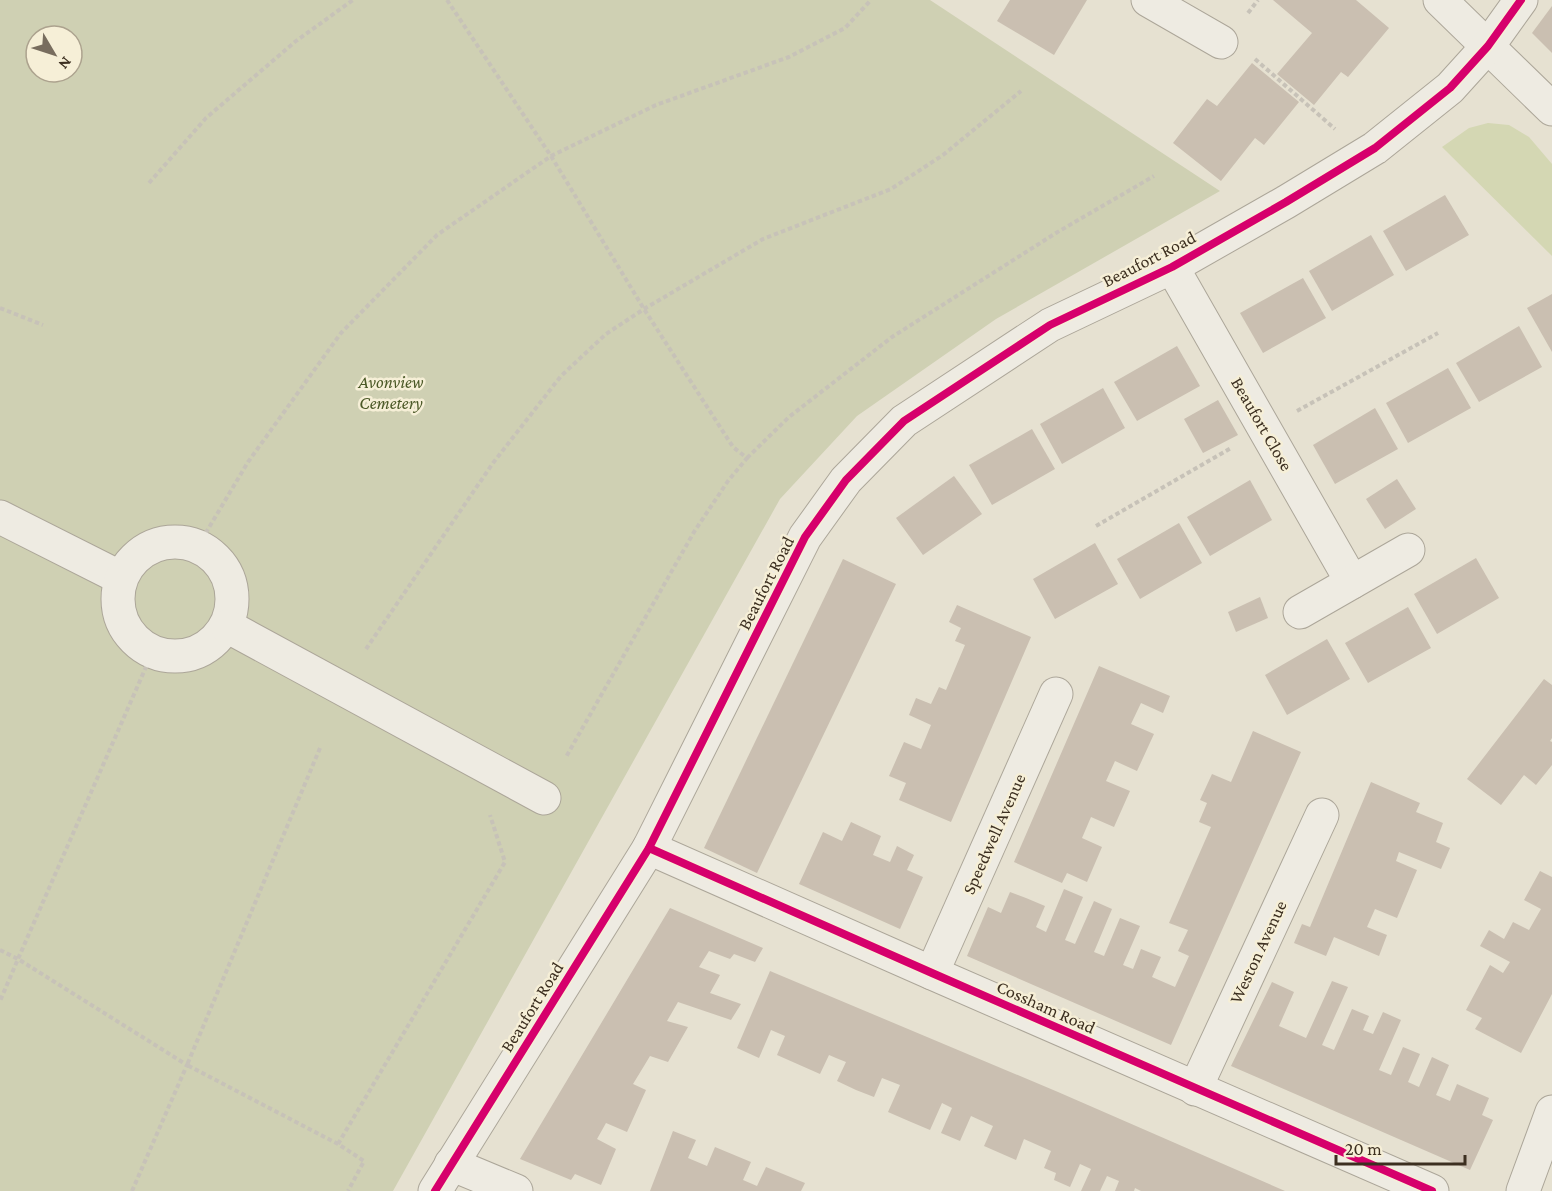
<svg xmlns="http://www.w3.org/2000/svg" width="1552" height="1191" font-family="'Crimson Pro',serif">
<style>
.green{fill:#d4d7b3}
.cemetery{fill:#cfd0b3;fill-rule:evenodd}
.building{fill:#cabfb1}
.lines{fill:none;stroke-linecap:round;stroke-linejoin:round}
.minor-casing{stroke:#aca699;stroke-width:35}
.path{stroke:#c7c2b8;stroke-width:4;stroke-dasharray:4.5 3;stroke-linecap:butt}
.minor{stroke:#eeebe2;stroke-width:33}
.cycleway-casing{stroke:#f6efd7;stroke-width:11}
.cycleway{stroke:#d6006c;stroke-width:8}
.labels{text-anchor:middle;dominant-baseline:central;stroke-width:5;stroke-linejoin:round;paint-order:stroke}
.street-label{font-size:18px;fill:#3c2f20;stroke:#f6efd7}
.park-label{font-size:18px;font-style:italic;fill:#4a5826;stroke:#f6efd7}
</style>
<rect width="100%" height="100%" fill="#e6e1d1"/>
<!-- green -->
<path class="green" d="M1488,123L1509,125L1529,137L1552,164V256L1442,147L1469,128Z"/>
<!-- cemetery -->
<path class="cemetery" d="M0,0H930L1220,191L996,319L857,416L780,499L393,1191H0ZM36,36H72V72H36Z"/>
<!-- building -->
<g class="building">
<path d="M1010,0H1087L1054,55L997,21Z"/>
<path d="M1273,0H1356L1389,28L1348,77L1341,72L1314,105L1277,74L1312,33Z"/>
<path d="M1552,6V53L1532,33Z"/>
<path d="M1252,63L1299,102L1264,145L1255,138L1221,181L1173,143L1207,99L1217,106Z"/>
<path d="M1445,195L1469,235L1406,271L1383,231Z"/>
<path d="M1371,235L1394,275L1332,311L1309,271Z"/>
<path d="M1303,278L1326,318L1263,353L1240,313Z"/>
<path d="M1552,294V352L1527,308Z"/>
<path d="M1519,326L1542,367L1479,402L1456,363Z"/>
<path d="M1177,346L1200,386L1137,421L1114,382Z"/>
<path d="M1448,368L1471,408L1408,443L1386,403Z"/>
<path d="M1103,388L1125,428L1062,464L1040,424Z"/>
<path d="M1218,400L1238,435L1203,453L1184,419Z"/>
<path d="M1375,408L1398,449L1335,484L1313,445Z"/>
<path d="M1032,429L1055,469L992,505L969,465Z"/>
<path d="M954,476L982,514L923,555L896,518Z"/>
<path d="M1397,479L1416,509L1385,529L1366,499Z"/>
<path d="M1250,480L1272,520L1210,556L1187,517Z"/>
<path d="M1179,523L1202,563L1140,599L1117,559Z"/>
<path d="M1095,543L1118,584L1055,619L1033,579Z"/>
<path d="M1476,558L1499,598L1437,634L1414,594Z"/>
<path d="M843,559L896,584L757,873L704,848Z"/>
<path d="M1260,597L1268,618L1236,632L1228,612Z"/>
<path d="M957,605L1031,637L951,822L899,800L906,783L889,776L904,742L921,749L931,725L909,715L916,698L931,704L939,687L946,690L965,645L955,641L961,628L949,622Z"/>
<path d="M1408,607L1431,648L1368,683L1345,643Z"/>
<path d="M1327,639L1350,679L1287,715L1265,675Z"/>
<path d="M1099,666L1170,696L1163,713L1141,703L1131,724L1154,734L1137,771L1115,761L1106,781L1130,791L1114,827L1091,817L1082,838L1102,847L1087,882L1067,873L1062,883L1014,862Z"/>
<path d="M1544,679L1552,685V738L1550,741L1552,742V765L1536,785L1524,775L1501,805L1467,779Z"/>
<path d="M1253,731L1301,752L1171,1045L967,956L988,907L1001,913L1010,892L1026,898L1045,906L1036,927L1046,932L1064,889L1083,897L1065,940L1075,944L1094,901L1112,909L1094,952L1104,956L1120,918L1140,926L1123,965L1133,969L1141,949L1161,957L1152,977L1175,987L1189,956L1178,951L1188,930L1169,923L1211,827L1199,822L1207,803L1200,800L1212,774L1231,782Z"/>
<path d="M1371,782L1420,803L1416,812L1443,823L1436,842L1450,848L1441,869L1399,852L1396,861L1417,870L1397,918L1375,909L1367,927L1387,935L1379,956L1334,937L1326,956L1294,943L1302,924L1310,927Z"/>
<path d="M851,822L881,836L873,855L890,862L897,846L914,855L907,870L923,877L900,929L799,884L823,832L842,841Z"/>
<path d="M1540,871L1552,877V994L1521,1053L1475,1029L1482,1018L1466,1010L1490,965L1503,973L1510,962L1480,946L1489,930L1504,939L1513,922L1529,930L1541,909L1524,900Z"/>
<path d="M670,908L763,948L755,962L734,954L730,959L709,951L699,967L720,975L710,993L741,1004L731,1020L678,1002L667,1021L688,1027L668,1062L650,1056L644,1066L633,1084L646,1090L627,1132L606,1123L597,1139L616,1149L601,1185L575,1174L571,1180L520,1159Z"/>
<path d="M770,971L1058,1092L1285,1191H1141L1135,1188L1134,1191H1115L1119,1181L1107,1176L1100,1191H1081L1091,1169L1080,1164L1070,1187L1054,1180L1056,1173L1044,1168L1051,1151L1024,1139L1016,1160L984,1146L993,1126L971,1116L960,1141L941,1133L952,1108L942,1103L930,1130L911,1122L888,1112L900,1085L882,1078L874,1097L856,1090L837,1081L846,1062L836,1058L829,1055L820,1074L777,1055L785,1036L771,1030L759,1058L737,1048Z"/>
<path d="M1332,981L1348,987L1322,1045L1334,1050L1352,1009L1369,1016L1363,1030L1373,1034L1383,1012L1401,1020L1379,1070L1391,1075L1403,1047L1420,1054L1408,1082L1419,1087L1432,1057L1449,1065L1436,1095L1450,1101L1457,1084L1489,1098L1482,1115L1493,1120L1470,1170L1231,1066L1272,982L1294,992L1279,1026L1306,1038Z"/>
<path d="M673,1131L696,1140L688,1158L707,1166L715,1147L751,1162L743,1180L757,1186L766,1167L805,1183L801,1191H650Z"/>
</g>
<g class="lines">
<defs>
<g id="minor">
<path d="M1148,0L1221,42"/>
<path d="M1440,0L1552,109"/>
<path d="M1172,267L1352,582"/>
<path d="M0,517L121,578"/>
<circle cx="175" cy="599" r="57"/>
<path d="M1300,612L1408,550"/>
<path d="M227,626L544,798"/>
<path d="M649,848L932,973L1432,1191"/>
<path d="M932,973L1056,694"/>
<path d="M1195,1089L1322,815"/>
<path d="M451,1164L516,1191"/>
<path d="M435,1191L649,848L805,537L846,480L904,421L1050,325L1172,267L1286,202L1375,148L1450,88L1488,46L1521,0"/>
<path d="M1523,1191L1552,1112"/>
</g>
</defs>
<!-- minor casing -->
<use href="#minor" class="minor-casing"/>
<!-- path -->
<g class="path">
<path d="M447,0L551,156L644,309L733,447L747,458L728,481L694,532L566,757"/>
<path d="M1248,13L1258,0"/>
<path d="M1255,59L1335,129"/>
<path d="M149,183L206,118L296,41L353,0"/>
<path d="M0,308L43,325"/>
<path d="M1297,411L1438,333"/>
<path d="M747,458L789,417L892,337L1056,233L1154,176"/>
<path d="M1096,526L1231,448"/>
<path d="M198,546L248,462L341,333L437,235L551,156L656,105L789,57L845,28L871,0"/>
<path d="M366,649L493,463L561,376L606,334L644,309L763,239L891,189L943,155L1021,91"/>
<path d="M320,748L187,1065L338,1144L364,1161L348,1191"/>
<path d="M0,950L18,959L0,1001"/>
<path d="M338,1144L505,862L490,815"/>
<path d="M132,1191L187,1065L18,959L153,651"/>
</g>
<!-- minor -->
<use href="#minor" class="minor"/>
<defs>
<g id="cycleway">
<path d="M649,848L932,973L1432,1191"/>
<path d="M435,1191L649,848L805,537L846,480L904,421L1050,325L1172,267L1286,202L1375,148L1450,88L1488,46L1521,0"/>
</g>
</defs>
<!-- cycleway casing -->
<use href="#cycleway" class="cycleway-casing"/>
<!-- cycleway -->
<use href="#cycleway" class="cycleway"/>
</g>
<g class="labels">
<!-- street labels -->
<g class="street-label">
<text transform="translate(1149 259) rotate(-27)">Beaufort Road</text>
<text transform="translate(1262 424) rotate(60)">Beaufort Close</text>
<text transform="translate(766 583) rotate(-63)">Beaufort Road</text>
<text transform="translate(994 834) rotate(-66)">Speedwell Avenue</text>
<text transform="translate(1258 952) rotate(-65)">Weston Avenue</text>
<text transform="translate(532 1007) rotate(-58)">Beaufort Road</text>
<text transform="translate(1046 1007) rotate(24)">Cossham Road</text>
</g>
<!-- park labels -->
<g class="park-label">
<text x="391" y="382">Avonview<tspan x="391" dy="21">Cemetery</tspan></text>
</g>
</g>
<!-- north arrow -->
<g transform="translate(54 54) rotate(129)"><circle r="28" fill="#f6efd7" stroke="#aca28e" stroke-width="1.5"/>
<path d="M0-4.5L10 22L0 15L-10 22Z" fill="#786d5e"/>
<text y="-9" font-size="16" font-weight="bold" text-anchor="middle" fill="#3c2f20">N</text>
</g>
<!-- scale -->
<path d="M1336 1155v9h129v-9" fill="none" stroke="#3c2f20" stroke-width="3"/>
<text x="1345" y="1155" font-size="18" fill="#3c2f20" stroke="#f6efd7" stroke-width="4.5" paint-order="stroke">20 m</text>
</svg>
